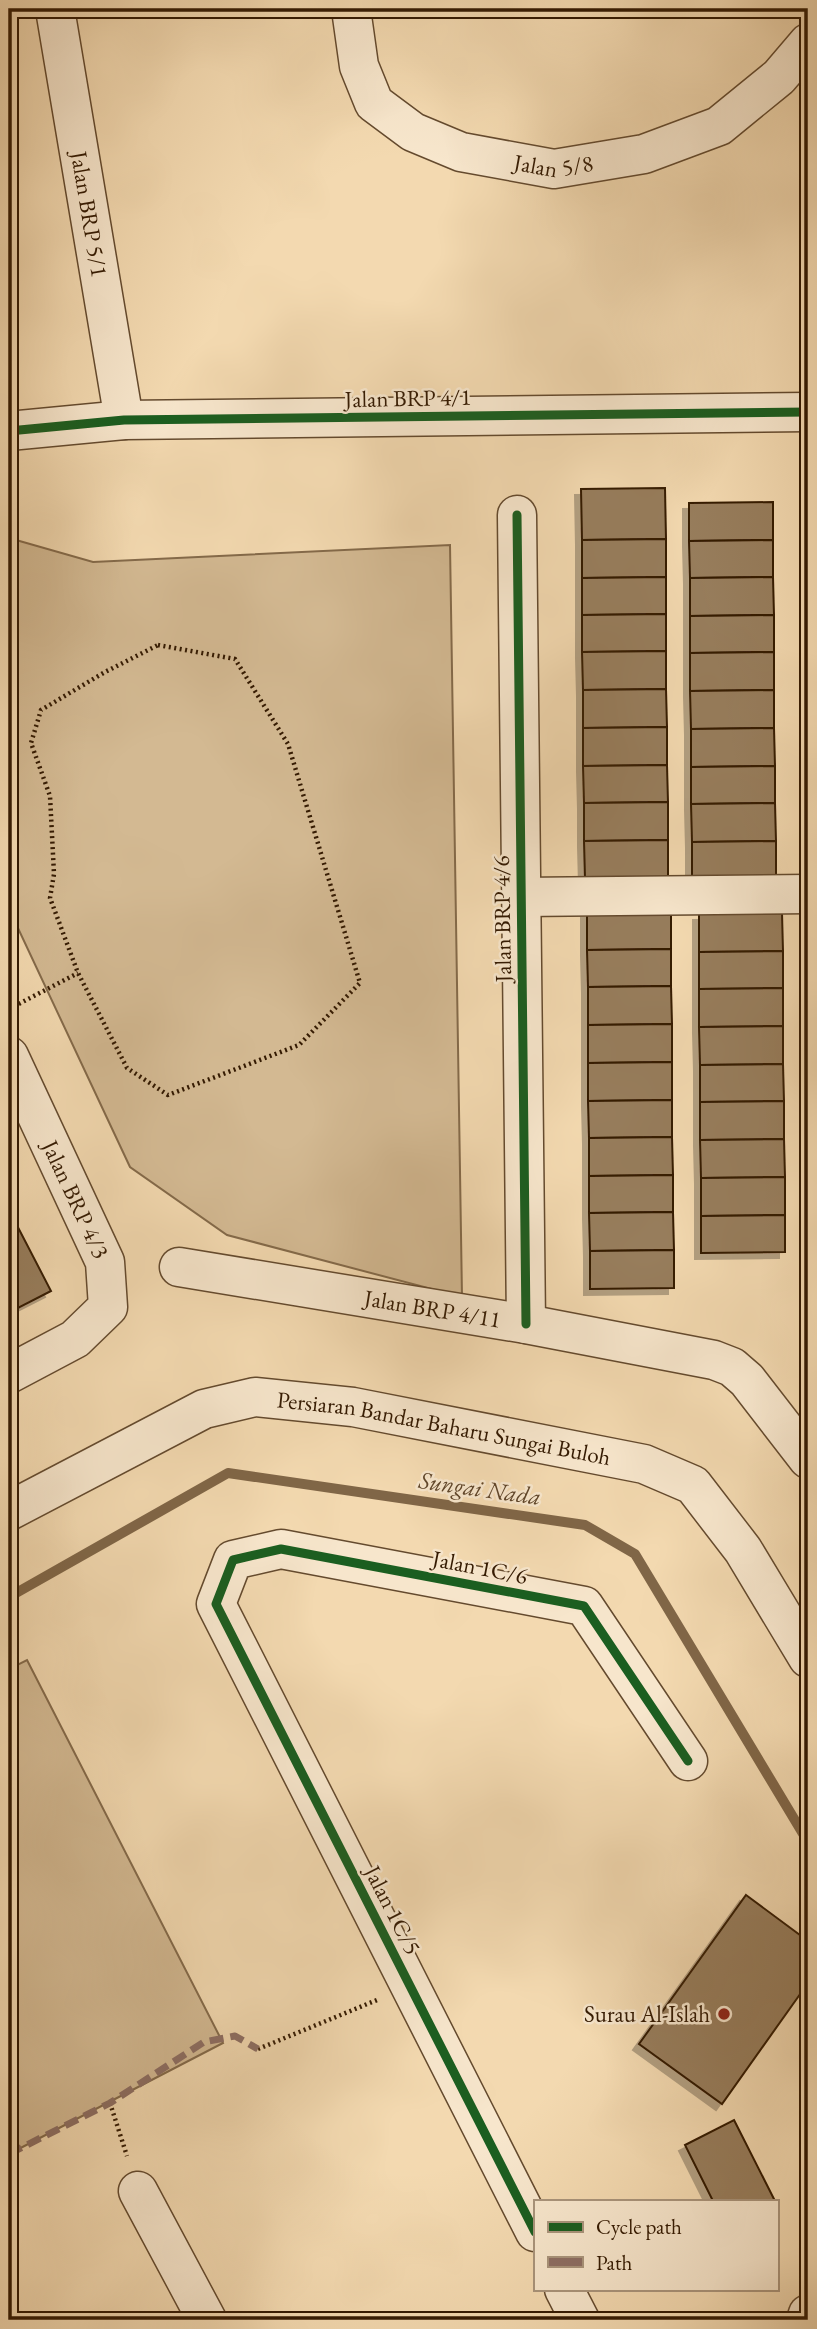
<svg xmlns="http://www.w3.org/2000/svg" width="817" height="2329" font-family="'EB Garamond',serif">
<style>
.green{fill:#d3b992;stroke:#846a4a;stroke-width:2}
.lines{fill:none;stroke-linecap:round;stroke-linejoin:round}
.stream{stroke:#806647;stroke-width:10}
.building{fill:#977d5c;stroke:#341a02;stroke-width:2;filter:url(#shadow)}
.minor-casing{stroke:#644a2e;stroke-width:41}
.path{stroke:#341a02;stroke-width:4.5;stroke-dasharray:2 3.5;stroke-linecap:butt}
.minor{stroke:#f7e6cc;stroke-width:38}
.quiet{stroke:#8d6e63;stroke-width:7;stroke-dasharray:14 7;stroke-linecap:butt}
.cycleway-casing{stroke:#f7e6cc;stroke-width:13}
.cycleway{stroke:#1b5e20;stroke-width:9}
.poi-dot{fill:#8f2418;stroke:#f7e6cc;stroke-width:2.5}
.labels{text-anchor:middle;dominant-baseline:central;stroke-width:5;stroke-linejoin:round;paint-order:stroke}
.street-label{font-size:23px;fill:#341a02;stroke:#f7e6cc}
.poi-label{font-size:23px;fill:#341a02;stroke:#f7e6cc;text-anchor:end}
.water-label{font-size:24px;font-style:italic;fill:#60462a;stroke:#f7e6cc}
</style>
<defs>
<filter id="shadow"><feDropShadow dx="-6" dy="6" stdDeviation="0" flood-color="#0004"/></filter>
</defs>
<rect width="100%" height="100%" fill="#f3d9b0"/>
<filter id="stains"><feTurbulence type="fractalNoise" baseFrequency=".00286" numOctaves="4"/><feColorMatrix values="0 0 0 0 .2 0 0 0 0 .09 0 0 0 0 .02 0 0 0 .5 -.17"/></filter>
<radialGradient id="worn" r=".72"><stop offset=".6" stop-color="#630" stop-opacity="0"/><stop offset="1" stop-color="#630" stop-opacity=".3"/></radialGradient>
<!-- green -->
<g class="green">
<path d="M9,538L93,562L450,545L462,1297L227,1235L130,1167L9,909Z"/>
<path d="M27,1660L223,2043L9,2154V1669Z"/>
</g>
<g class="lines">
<!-- stream -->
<path class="stream" d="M9,1597L228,1473L585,1525L635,1554L808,1842"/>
</g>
<!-- building -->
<g class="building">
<path d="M665,488L666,539L582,540L581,489Z"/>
<path d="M773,502V540L689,541V503Z"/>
<path d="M666,539V577L582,578V540Z"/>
<path d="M773,540V577L690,578L689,541Z"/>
<path d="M666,577V614L582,615V578Z"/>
<path d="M773,577L774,615L690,616V578Z"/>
<path d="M666,614V651L582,652V615Z"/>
<path d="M774,615V652L690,653V616Z"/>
<path d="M666,651V689L583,690L582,652Z"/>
<path d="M774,652V690L690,691V653Z"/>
<path d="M666,689L667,727L583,728V690Z"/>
<path d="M774,690V728L691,729L690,691Z"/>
<path d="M667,727V765L583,766V728Z"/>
<path d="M774,728L775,766L691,767V729Z"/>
<path d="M667,765L668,802L584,803L583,766Z"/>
<path d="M775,766V803L691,804V767Z"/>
<path d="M668,802V840L584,841V803Z"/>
<path d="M775,803L776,841L692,842L691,804Z"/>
<path d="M668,840V877L585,879L584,841Z"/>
<path d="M776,841V879L692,880V842Z"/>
<path d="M671,911V949L587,950V912Z"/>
<path d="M782,913L783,951L699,952V914Z"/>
<path d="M671,949V986L588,987L587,950Z"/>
<path d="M783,951V988L699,989V952Z"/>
<path d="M671,986L672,1024L588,1025V987Z"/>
<path d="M783,988V1026L699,1027V989Z"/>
<path d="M672,1024V1062L588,1063V1025Z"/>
<path d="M783,1026V1064L700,1065L699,1027Z"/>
<path d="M672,1062V1100L588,1101V1063Z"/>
<path d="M783,1064L784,1101L700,1102V1065Z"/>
<path d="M672,1100V1137L589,1138L588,1101Z"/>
<path d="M784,1101V1139L700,1140V1102Z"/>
<path d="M672,1137L673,1175L589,1176V1138Z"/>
<path d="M784,1139L785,1177L701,1178L700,1140Z"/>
<path d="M673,1175V1212L589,1213V1176Z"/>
<path d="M785,1177V1215L701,1216V1178Z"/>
<path d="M9,1210L51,1291L18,1308L9,1290Z"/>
<path d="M673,1212L674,1250L590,1251L589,1213Z"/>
<path d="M785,1215V1252L701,1253V1216Z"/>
<path d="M674,1250V1288L590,1289V1251Z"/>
<path d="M9,1290L18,1308L9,1313Z"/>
<path d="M746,1895L808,1941V1983L722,2104L639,2044Z"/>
<path d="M734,2120L775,2201H713L685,2145Z"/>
</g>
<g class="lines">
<defs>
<g id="minor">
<path id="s1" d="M55,9L124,420"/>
<path id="s2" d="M351,9L359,66L374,103L413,132L461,152L554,169L644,154L719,126L779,77L808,43"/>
<path d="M9,431L124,420L808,412"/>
<path d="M517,515L526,1324"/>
<path d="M521,897L808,894"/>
<path id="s3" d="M9,1056L105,1262L108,1307L75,1339L9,1374"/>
<path id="s4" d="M179,1267L526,1324L714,1360L732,1367L747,1380L808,1459"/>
<path id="s5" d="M9,1511L204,1409L255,1397L353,1407L644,1464L693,1485L743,1550L808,1658"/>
<path d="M138,2191L207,2320"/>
<path d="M535,2232L216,1604L233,1560L281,1549L584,1606L688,1761"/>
<path d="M564,2289L580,2320"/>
<path d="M806,2320L808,2314"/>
</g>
</defs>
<!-- minor casing -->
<use href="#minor" class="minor-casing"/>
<!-- path -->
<g class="path">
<path d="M158,645L235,659L288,744L360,983L299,1045L168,1095L127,1068L78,973L50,898L54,874L50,796L31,743L41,710L105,672Z"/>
<path d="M9,1009L78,973"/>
<path d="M258,2049L377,2000"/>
<path d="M110,2103L127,2156"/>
</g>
<!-- minor -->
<use href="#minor" class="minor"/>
<!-- quiet -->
<path class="quiet" d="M9,2154L110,2103L204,2042L235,2036L258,2049"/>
<defs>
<g id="cycleway">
<path d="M9,431L124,420L808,412"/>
<path d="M517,515L526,1324"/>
<path d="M535,2232L216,1604L233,1560L281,1549L584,1606L688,1761"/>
</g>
</defs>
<!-- cycleway casing -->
<use href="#cycleway" class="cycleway-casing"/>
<!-- cycleway -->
<use href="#cycleway" class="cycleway"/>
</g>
<!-- markers -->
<circle class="poi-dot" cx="724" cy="2014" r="7"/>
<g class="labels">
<!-- street labels -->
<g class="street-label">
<text stroke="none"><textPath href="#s2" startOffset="292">Jalan 5/8</textPath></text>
<text stroke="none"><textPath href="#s1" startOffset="208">Jalan BRP 5/1</textPath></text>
<text transform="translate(408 398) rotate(-1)">Jalan BRP 4/1</text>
<text transform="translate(502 919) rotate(-91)">Jalan BRP 4/6</text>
<text stroke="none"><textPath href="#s3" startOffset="158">Jalan BRP 4/3</textPath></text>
<text stroke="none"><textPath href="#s4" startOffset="257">Jalan BRP 4/11</textPath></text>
<text stroke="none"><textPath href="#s5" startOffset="464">Persiaran Bandar Baharu Sungai Buloh</textPath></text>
<text transform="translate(480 1567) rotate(11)">Jalan 1C/6</text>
<text transform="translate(393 1910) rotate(63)">Jalan 1C/5</text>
</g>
<!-- poi labels -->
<g class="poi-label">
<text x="710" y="2014">Surau Al-Islah</text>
</g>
<!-- water labels -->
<g class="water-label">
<text transform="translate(480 1488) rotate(8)">Sungai Nada</text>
</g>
</g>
<!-- margin -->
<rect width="817" height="2329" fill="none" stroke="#f3d9b0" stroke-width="35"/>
<rect x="10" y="10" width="796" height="2308" fill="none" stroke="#341a02" stroke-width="3.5"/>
<rect x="18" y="18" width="782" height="2294" fill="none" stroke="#341a02" stroke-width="2"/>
<!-- legend -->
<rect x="534" y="2200" width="245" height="91" fill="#f7e6cc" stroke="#a9947b" stroke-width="2"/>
<rect x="548" y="2222" width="35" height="10" fill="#1b5e20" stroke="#a9947b" stroke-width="2"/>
<text x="596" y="2234" font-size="21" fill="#341a02">Cycle path</text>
<rect x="548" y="2257" width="35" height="10" fill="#8d6e63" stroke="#a9947b" stroke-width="2"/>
<text x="596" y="2270" font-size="21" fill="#341a02">Path</text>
<rect width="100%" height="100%" filter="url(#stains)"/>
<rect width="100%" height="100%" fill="url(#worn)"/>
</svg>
